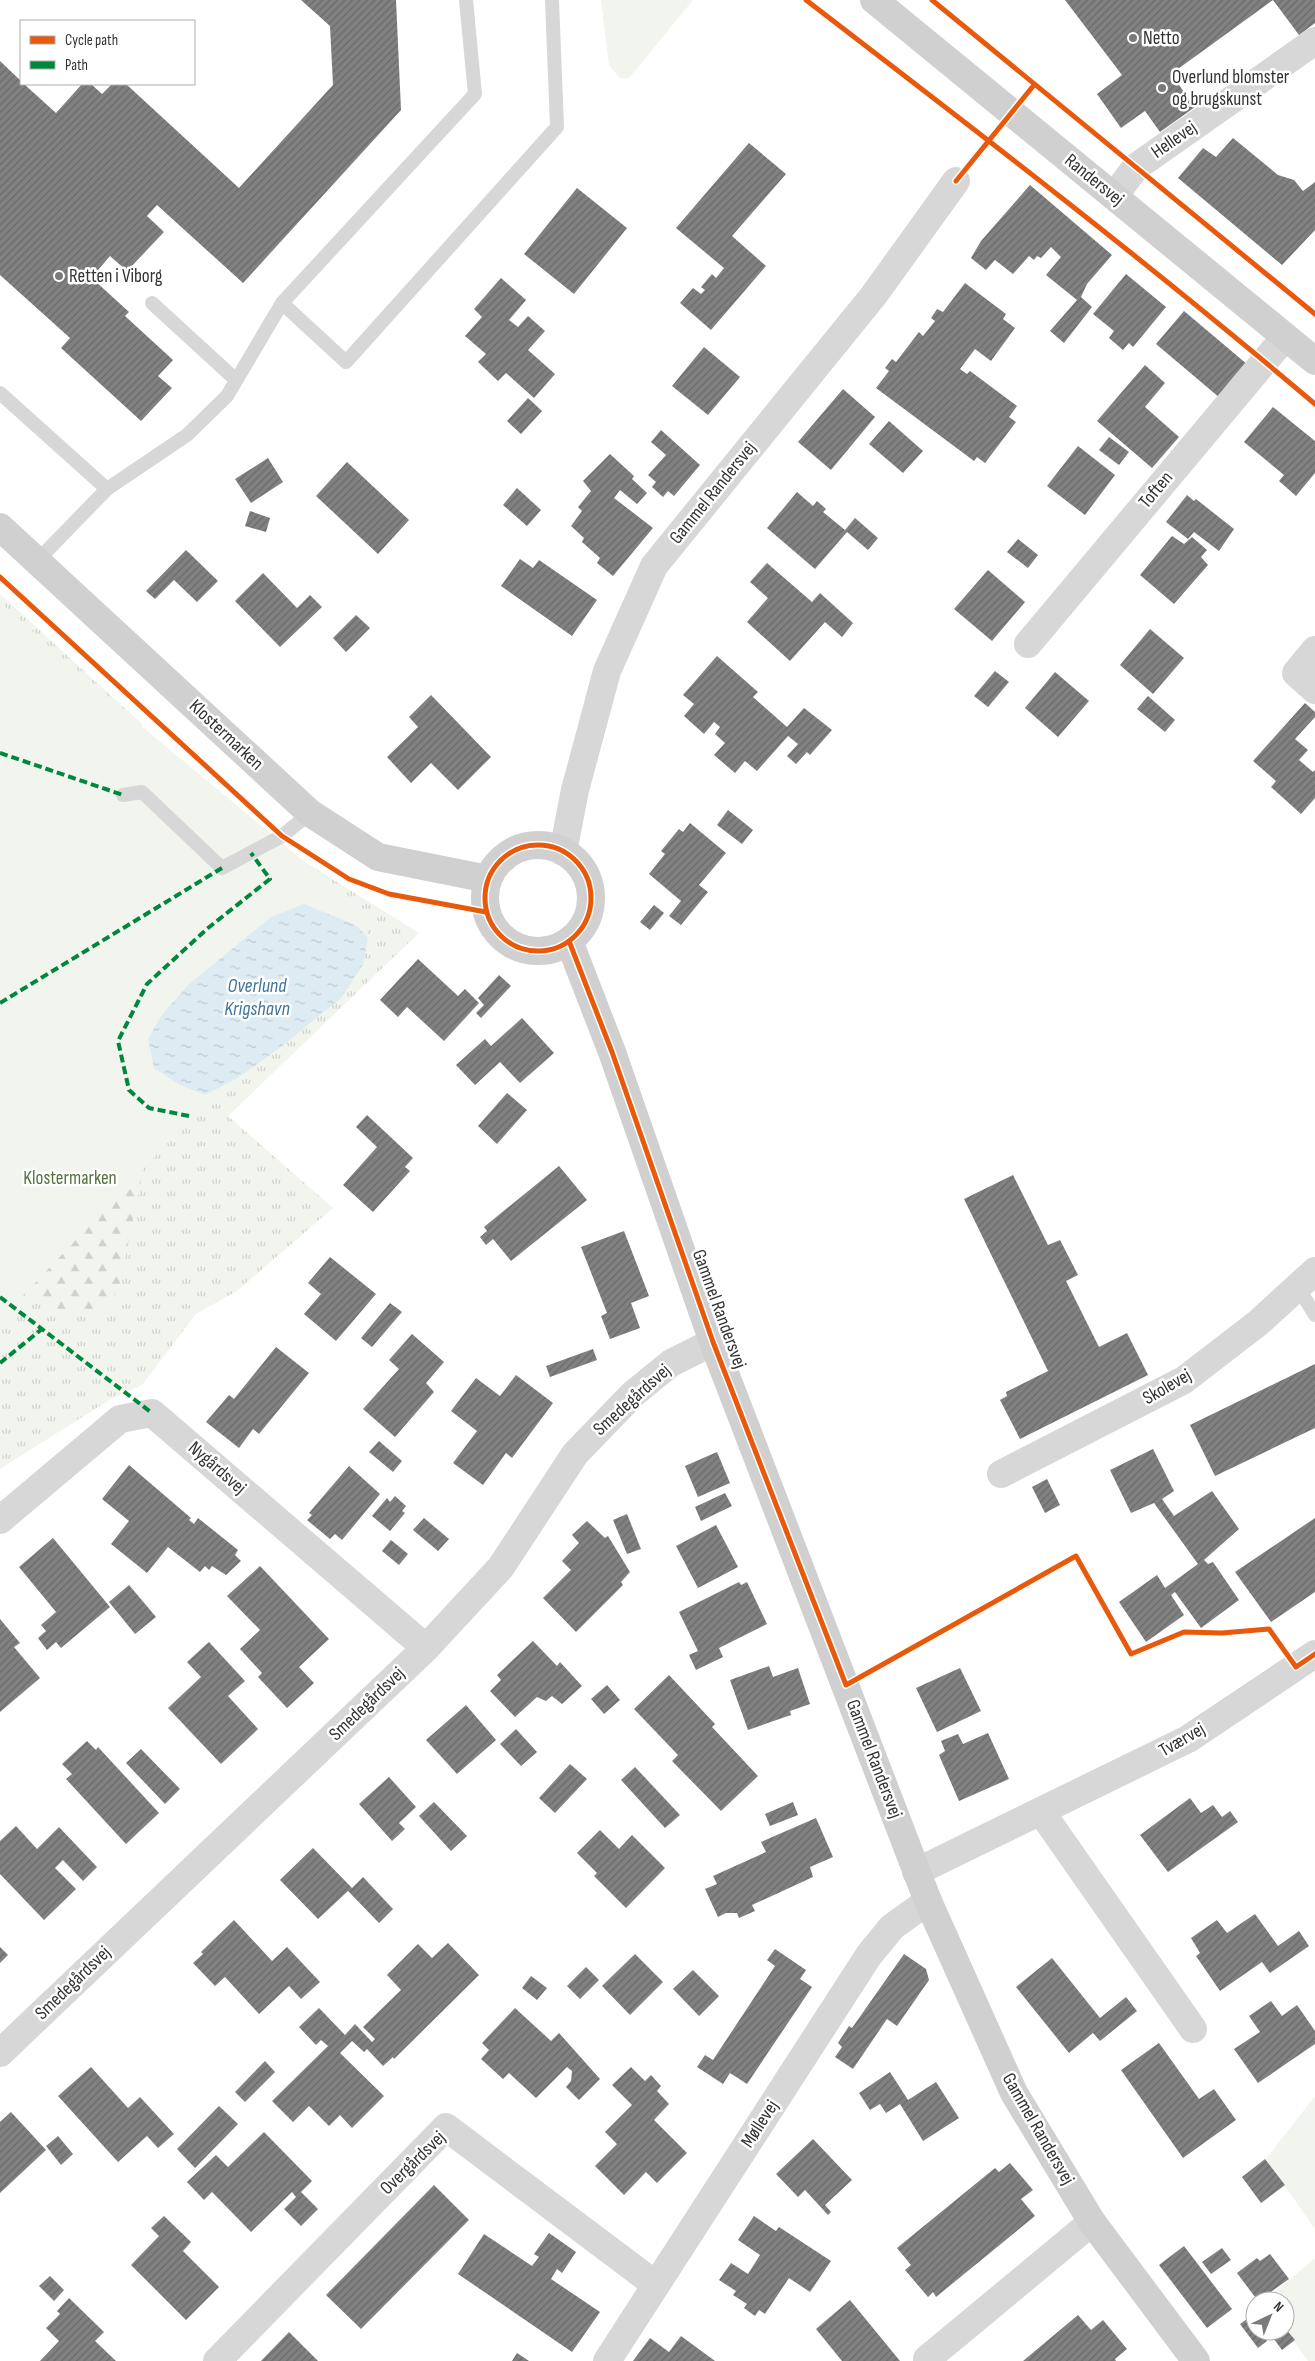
<svg xmlns="http://www.w3.org/2000/svg" width="1315" height="2361" font-family="'Sofia Sans Condensed',sans-serif">
<style>
.grass{fill:url(#grass-tufts)}
.forest{fill:url(#forest-firs)}
.green{fill:#f1f5ed}
.water{fill:url(#water-ripples)}
.building{fill:url(#building-hatch)}
.lines{fill:none;stroke-linecap:round;stroke-linejoin:round}
.lane{stroke:#d7d7d7;stroke-width:14}
.street{stroke:#d7d7d7;stroke-width:28}
.secondary{stroke:#d0d0d0;stroke-width:28}
.quiet{stroke:#00873e;stroke-width:4;stroke-dasharray:8 4;stroke-linecap:butt}
.cycleway-casing{stroke:#fff;stroke-width:8}
.cycleway{stroke:#e8590c;stroke-width:5}
.poi-dot{fill:#7a7a7a;stroke:#fff;stroke-width:2}
.labels{text-anchor:middle;dominant-baseline:central;stroke-width:5;stroke-linejoin:round;paint-order:stroke}
.poi-label{font-size:19px;fill:#333;stroke:#fff;text-anchor:start}
.street-label{font-size:19px;fill:#333;stroke:#fff}
.park-label{font-size:19px;fill:#56703f;stroke:#fff}
.water-label{font-size:20px;font-style:italic;fill:#3f7597;stroke:#fff}
</style>
<defs>
<pattern id="grass-tufts" width="24" height="20" patternUnits="userSpaceOnUse" patternTransform="scale(1.25)"><rect width="24" height="20" fill="#f1f5ed"/><path d="M3 7l-1-3M5 7V3M7 7l1-3M15 17l-1-3M17 17v-4M19 17l1-3" fill="none" stroke="#cfd2cc"/></pattern>
<pattern id="forest-firs" width="22" height="20" patternUnits="userSpaceOnUse" patternTransform="scale(1.25)"><rect width="22" height="20" fill="#f1f5ed"/><path d="M5 1l3.5 6h-7zM16 11l3.5 6h-7z" fill="#cfd2cc"/></pattern>
<pattern id="water-ripples" width="26" height="14" patternUnits="userSpaceOnUse" patternTransform="scale(1.25)"><rect width="26" height="14" fill="#ddebf3"/><path d="M2 4q2-2 4 0t4 0M15 11q2-2 4 0t4 0" fill="none" stroke="#becad1"/></pattern>
<pattern id="building-hatch" width="6" height="6" patternUnits="userSpaceOnUse" patternTransform="scale(1.25)"><rect width="6" height="6" fill="#818181"/><path d="M-1 1l2-2M0 6l6-6M5 7l2-2" fill="none" stroke="#6a6a6a"/></pattern>
</defs>
<rect width="100%" height="100%" fill="#fff"/>
<!-- grass -->
<path class="grass" d="M0,594L143,725L87,799L289,852L419,933L228,1116L333,1208L237,1291L196,1314L142,1385L111,1399L0,1469Z"/>
<!-- forest -->
<path class="forest" d="M144,1167L120,1283L107,1311L46,1309L0,1267Z"/>
<!-- green -->
<g class="green">
<path d="M601,0H693L629,78H620L609,65Z"/>
<path d="M0,602L92,685L377,922L0,1320Z"/>
<path d="M1315,2096V2229L1266,2159Z"/>
<path d="M1315,2258V2361H1308L1285,2329V2301H1264Z"/>
</g>
<!-- water -->
<path class="water" d="M304,904L357,926L368,938L363,965L341,998L281,1047L236,1079L205,1095L178,1084L154,1068L148,1039L161,1016L188,985L271,917Z"/>
<!-- building -->
<g class="building">
<path d="M301,0H396L401,110L243,283L157,205L147,216L164,232L127,271L110,256L98,270L101,273L94,280L129,312L125,316L173,360L158,376L172,388L141,421L61,348L70,338L0,275V61L21,81V84H24L56,113L82,84H91L102,94L112,84H126L239,188L333,85L330,26Z"/>
<path d="M1065,0H1315V23L1299,35L1273,0L1171,74L1195,107L1160,132L1145,111L1121,128L1097,94L1122,75Z"/>
<path d="M1233,138L1278,175L1294,180L1303,191L1315,182V230L1282,265L1178,178L1203,148L1216,157Z"/>
<path d="M749,143L786,174L732,236L766,266L711,330L680,303L693,288L701,294L705,290L701,287L712,274L716,278L724,268L676,228Z"/>
<path d="M1030,185L1112,255L1087,284L1081,297L1092,307L1064,343L1050,331L1077,300L1046,275L1061,257L1051,247L1041,258L1037,256L1034,260L1029,256L1013,274L995,260L986,270L971,258L981,241Z"/>
<path d="M577,188L627,228L574,294L524,254Z"/>
<path d="M1126,274L1166,307L1133,347L1129,343L1123,350L1109,338L1114,331L1093,314Z"/>
<path d="M501,278L526,300L509,320L518,327L528,316L545,331L528,350L555,374L534,398L506,373L498,381L478,362L486,354L465,336L482,317L474,309Z"/>
<path d="M965,283L1006,314L1003,319L1015,328L991,361L975,349L960,369L967,374L970,371L1017,406L1009,417L1016,422L985,463L977,457L974,461L876,388L889,371L885,368L892,359L896,362L919,332L923,336L935,321L931,318L937,309L943,312Z"/>
<path d="M1184,311L1248,365L1220,398L1156,344Z"/>
<path d="M704,347L740,377L708,415L672,386Z"/>
<path d="M1145,365L1165,383L1145,407L1179,437L1152,468L1097,421Z"/>
<path d="M843,389L875,417L831,470L798,442Z"/>
<path d="M528,398L542,411L521,434L507,421Z"/>
<path d="M1273,407L1315,441V473L1296,496L1279,481L1284,475L1244,442Z"/>
<path d="M889,421L923,451L903,473L869,444Z"/>
<path d="M661,430L700,465L674,496L668,491L663,497L652,487L656,482L648,475L666,455L651,442Z"/>
<path d="M1109,437L1129,452L1119,465L1099,450Z"/>
<path d="M1078,446L1115,475L1085,515L1047,486Z"/>
<path d="M610,454L634,476L632,479L647,493L637,504L620,490L614,498L653,528L613,576L597,563L600,558L582,542L584,538L571,526L582,511L578,507L591,491L583,481Z"/>
<path d="M268,458L283,482L251,503L235,479Z"/>
<path d="M347,462L409,520L378,554L316,496Z"/>
<path d="M517,488L541,510L527,526L503,505Z"/>
<path d="M797,492L813,506L817,501L826,509L823,512L845,530L855,518L878,538L868,550L847,532L815,569L767,528Z"/>
<path d="M1187,495L1194,501L1196,499L1234,529L1219,551L1194,532L1188,539L1166,522Z"/>
<path d="M250,511L270,518L266,532L245,526Z"/>
<path d="M1172,536L1184,544L1192,537L1207,550L1201,557L1208,565L1174,604L1140,575Z"/>
<path d="M1018,539L1038,555L1028,568L1007,552Z"/>
<path d="M186,550L218,581L197,602L174,580L155,599L146,591Z"/>
<path d="M520,559L533,568L539,560L597,600L572,636L501,586Z"/>
<path d="M767,563L812,602L820,593L853,623L842,637L825,622L790,661L747,622L768,598L750,582Z"/>
<path d="M988,570L1025,602L992,641L954,609Z"/>
<path d="M263,573L297,608L310,595L322,607L280,647L235,601Z"/>
<path d="M356,615L370,628L346,652L333,638Z"/>
<path d="M1150,629L1184,658L1153,694L1120,665Z"/>
<path d="M717,656L758,692L753,697L787,727L804,708L832,730L810,755L807,752L796,764L787,756L798,744L788,736L757,771L745,761L735,773L714,755L725,743L715,734L720,727L714,722L704,734L684,716L694,704L683,695Z"/>
<path d="M995,671L1009,682L988,707L974,696Z"/>
<path d="M1055,672L1089,701L1058,737L1025,708Z"/>
<path d="M431,695L491,757L458,790L431,763L411,783L387,757L418,727L409,717Z"/>
<path d="M1148,696L1175,720L1165,732L1137,709Z"/>
<path d="M1305,703L1315,712V717L1295,739L1308,750L1299,760L1313,772L1315,770V798L1301,814L1271,787L1276,781L1253,761Z"/>
<path d="M728,810L753,830L742,844L717,825Z"/>
<path d="M690,823L726,853L699,885L708,892L681,925L669,916L681,901L649,874L665,854L661,851L679,829L683,832Z"/>
<path d="M654,905L664,913L650,930L640,922Z"/>
<path d="M418,959L458,996L465,989L479,1003L444,1041L407,1007L398,1017L380,1000Z"/>
<path d="M499,975L511,986L481,1018L476,1013L484,1005L478,998Z"/>
<path d="M522,1018L554,1053L520,1083L500,1062L475,1085L456,1065L485,1039L491,1046Z"/>
<path d="M507,1093L527,1110L497,1144L478,1126Z"/>
<path d="M367,1115L413,1158L405,1167L410,1171L373,1212L343,1185L377,1147L356,1127Z"/>
<path d="M559,1166L587,1200L511,1261L493,1239L486,1245L480,1237L487,1231L484,1227Z"/>
<path d="M1013,1175L1048,1245L1060,1240L1078,1275L1066,1281L1099,1347L1127,1333L1148,1375L1020,1439L1000,1400L1007,1396L1006,1392L1048,1371L964,1199Z"/>
<path d="M624,1231L649,1296L631,1303L640,1328L610,1339L601,1316L607,1313L581,1247Z"/>
<path d="M330,1257L376,1294L336,1341L304,1314L321,1294L308,1283Z"/>
<path d="M390,1303L402,1312L372,1347L361,1338Z"/>
<path d="M412,1334L444,1362L426,1383L434,1392L395,1437L363,1409L399,1369L389,1360Z"/>
<path d="M276,1347L309,1373L259,1434L253,1429L239,1448L206,1422L229,1395L234,1399Z"/>
<path d="M593,1349L597,1360L550,1377L546,1366Z"/>
<path d="M1315,1364V1428L1215,1476L1190,1425Z"/>
<path d="M516,1375L553,1403L512,1458L506,1453L483,1485L453,1463L477,1431L451,1411L476,1378L500,1396Z"/>
<path d="M379,1441L402,1461L393,1472L369,1452Z"/>
<path d="M1153,1449L1174,1491L1162,1499L1174,1516L1212,1491L1239,1529L1204,1560L1208,1564L1213,1562L1239,1600L1201,1628L1175,1592L1171,1595L1184,1615L1146,1642L1119,1602L1157,1575L1165,1588L1198,1564L1154,1503L1131,1513L1110,1470Z"/>
<path d="M717,1452L730,1483L698,1497L685,1466Z"/>
<path d="M129,1465L191,1518L189,1520L194,1524L198,1518L238,1550L235,1555L241,1561L226,1575L212,1566L209,1570L205,1566L200,1572L168,1547L147,1573L111,1544L129,1521L102,1499Z"/>
<path d="M349,1466L380,1494L342,1540L335,1534L330,1539L307,1520L312,1515L309,1513Z"/>
<path d="M1047,1479L1060,1505L1045,1513L1032,1487Z"/>
<path d="M725,1493L732,1506L701,1521L695,1507Z"/>
<path d="M395,1496L406,1506L402,1511L405,1513L390,1531L372,1516L387,1498L390,1502Z"/>
<path d="M627,1514L641,1549L627,1554L613,1520Z"/>
<path d="M424,1518L449,1539L438,1551L413,1530Z"/>
<path d="M1315,1518V1592L1271,1622L1235,1572Z"/>
<path d="M587,1521L605,1538L608,1536L630,1572L621,1582L623,1585L576,1632L543,1598L571,1570L562,1561L579,1543L572,1535Z"/>
<path d="M716,1525L738,1567L698,1588L676,1546Z"/>
<path d="M53,1538L110,1607L61,1648L56,1642L47,1650L38,1638L46,1631L41,1625L56,1612L19,1567Z"/>
<path d="M391,1540L408,1554L399,1565L382,1551Z"/>
<path d="M260,1566L329,1639L299,1667L314,1683L287,1708L258,1677L262,1673L240,1649L260,1630L227,1596Z"/>
<path d="M739,1582L741,1585L747,1582L767,1624L719,1648L723,1657L696,1670L689,1655L698,1651L679,1612Z"/>
<path d="M129,1585L156,1617L135,1634L109,1602Z"/>
<path d="M0,1619L20,1643L14,1647L40,1678L0,1712Z"/>
<path d="M533,1641L557,1666L560,1662L582,1686L562,1704L552,1696L546,1701L537,1697L515,1717L490,1691L501,1680L497,1675Z"/>
<path d="M209,1642L245,1681L228,1696L258,1729L221,1764L168,1708L201,1677L187,1662Z"/>
<path d="M769,1666L773,1677L798,1668L810,1704L790,1711L791,1715L748,1730L730,1680Z"/>
<path d="M960,1668L981,1711L937,1732L916,1688Z"/>
<path d="M669,1675L715,1724L712,1727L758,1776L721,1811L672,1761L678,1755L634,1709Z"/>
<path d="M607,1685L620,1700L604,1714L591,1699Z"/>
<path d="M466,1705L496,1740L457,1774L426,1740Z"/>
<path d="M516,1729L537,1752L521,1766L500,1744Z"/>
<path d="M988,1733L1009,1779L959,1801L939,1755L945,1751L941,1741L958,1734L963,1744Z"/>
<path d="M87,1741L96,1750L98,1747L159,1813L126,1844L66,1779L72,1774L62,1764Z"/>
<path d="M141,1749L180,1789L165,1804L126,1763Z"/>
<path d="M570,1764L587,1779L555,1813L539,1798Z"/>
<path d="M635,1767L680,1815L665,1828L621,1780Z"/>
<path d="M389,1777L416,1807L399,1823L405,1829L392,1841L359,1804Z"/>
<path d="M1190,1798L1201,1813L1213,1805L1222,1817L1230,1811L1238,1822L1168,1872L1140,1835Z"/>
<path d="M434,1802L467,1836L451,1851L419,1816Z"/>
<path d="M793,1802L798,1815L770,1826L765,1814Z"/>
<path d="M816,1818L833,1857L810,1867L813,1877L752,1905L755,1911L739,1918L737,1913H726L718,1917L705,1889L717,1884L713,1876L766,1852L761,1842Z"/>
<path d="M16,1826L37,1849L59,1827L97,1867L83,1881L63,1860L55,1868L76,1889L44,1920L0,1874V1841Z"/>
<path d="M600,1830L619,1849L632,1835L665,1868L626,1908L594,1876L597,1873L577,1853Z"/>
<path d="M313,1848L352,1888L363,1877L393,1909L379,1923L348,1891L318,1919L280,1880Z"/>
<path d="M1255,1914L1278,1946L1299,1931L1309,1946L1270,1973L1262,1962L1220,1991L1196,1956L1200,1953L1191,1938L1217,1920L1227,1933Z"/>
<path d="M234,1920L272,1961L287,1947L320,1982L301,1999L289,1986L259,2014L225,1977L215,1986L193,1963L203,1954L201,1952Z"/>
<path d="M448,1943L479,1975L394,2059L393,2057L383,2066L367,2049L364,2052L352,2041L340,2053L384,2096L352,2128L340,2115L329,2126L309,2106L293,2122L272,2101L328,2046L321,2040L316,2045L299,2027L319,2008L345,2035L355,2024L372,2042L375,2039L363,2027L401,1990L387,1975L418,1944L432,1958Z"/>
<path d="M0,1947L8,1955L0,1963Z"/>
<path d="M775,1949L806,1970L800,1979L812,1987L747,2084L730,2073L723,2084L697,2067L705,2055L713,2060L775,1966L767,1960Z"/>
<path d="M635,1954L663,1982L630,2015L602,1986Z"/>
<path d="M904,1954L926,1969L929,1980L897,2026L887,2019L853,2069L835,2057L842,2047L838,2043L849,2026L852,2028Z"/>
<path d="M1052,1958L1100,2018L1126,1997L1137,2011L1100,2041L1093,2033L1069,2053L1016,1987Z"/>
<path d="M586,1967L599,1980L580,1999L567,1986Z"/>
<path d="M693,1970L719,1996L699,2016L673,1989Z"/>
<path d="M531,1976L547,1988L537,2000L522,1988Z"/>
<path d="M1271,2001L1282,2016L1297,2005L1315,2031V2044L1258,2083L1234,2049L1260,2032L1249,2016Z"/>
<path d="M515,2008L551,2041L559,2033L600,2079L579,2100L566,2087L571,2081L572,2071L567,2067L536,2098L509,2073L503,2079L481,2059L489,2050L482,2043Z"/>
<path d="M1159,2043L1199,2099L1214,2089L1236,2120L1183,2158L1121,2070Z"/>
<path d="M265,2061L275,2072L245,2102L235,2092Z"/>
<path d="M91,2067L128,2108L140,2097L174,2134L158,2148L147,2136L118,2162L58,2096Z"/>
<path d="M631,2067L645,2081L651,2075L661,2086L657,2091L669,2104L654,2120L687,2153L657,2183L646,2172L624,2195L595,2166L617,2144L605,2132L632,2105L612,2085Z"/>
<path d="M890,2072L908,2100L936,2082L959,2118L923,2141L900,2104L886,2113L880,2104L870,2110L859,2093Z"/>
<path d="M219,2106L238,2124L195,2168L177,2149Z"/>
<path d="M11,2112L46,2150L0,2193V2122Z"/>
<path d="M264,2132L312,2181L301,2192L318,2209L301,2226L284,2209L296,2197L292,2192L251,2232L212,2192L204,2200L187,2182L216,2155L228,2167Z"/>
<path d="M58,2136L73,2154L61,2165L46,2146Z"/>
<path d="M813,2139L852,2180L825,2205L831,2212L828,2215L805,2190L798,2197L776,2174Z"/>
<path d="M1265,2159L1285,2185L1261,2203L1242,2177Z"/>
<path d="M1010,2163L1033,2190L1021,2199L1035,2216L936,2297L933,2292L928,2297L905,2270L911,2265L897,2248L995,2168L999,2172Z"/>
<path d="M434,2185L469,2220L361,2329L326,2295Z"/>
<path d="M164,2216L191,2242L183,2251L219,2287L186,2320L131,2265L159,2236L151,2228Z"/>
<path d="M754,2216L776,2231L779,2227L831,2261L810,2292L789,2278L765,2314L759,2310L755,2316L744,2308L747,2304L733,2295L736,2291L719,2280L731,2263L748,2274L760,2255L738,2240Z"/>
<path d="M549,2233L576,2252L562,2273L557,2269L551,2279L600,2312L572,2352L458,2274L484,2234L532,2266L539,2257L534,2254Z"/>
<path d="M1184,2246L1232,2309L1207,2328L1159,2265Z"/>
<path d="M1222,2248L1231,2260L1211,2274L1202,2262Z"/>
<path d="M1270,2254L1289,2279L1258,2301L1237,2273L1257,2258L1260,2261Z"/>
<path d="M50,2276L64,2290L54,2301L39,2286Z"/>
<path d="M69,2298L104,2332L95,2341L116,2361H40L59,2341L46,2328L60,2314L57,2311Z"/>
<path d="M850,2300L900,2361H842L816,2329Z"/>
<path d="M1078,2315L1091,2330L1103,2320L1127,2349L1115,2359L1116,2361H1023Z"/>
<path d="M1250,2317L1255,2324V2331H1260L1267,2341L1258,2348L1240,2324Z"/>
<path d="M1285,2328L1295,2340L1282,2350L1268,2331H1285Z"/>
<path d="M289,2332L318,2361H261Z"/>
<path d="M681,2336L715,2361H633L650,2338L669,2352Z"/>
<path d="M517,2353L529,2361H512Z"/>
</g>
<g class="lines">
<!-- lane -->
<g class="lane">
<path d="M152,303L236,380"/>
<path d="M282,303L346,362L557,127L552,0"/>
<path d="M0,393L107,489"/>
<path d="M37,561L107,489L187,435L227,396L282,303L475,94L466,0"/>
<path d="M123,795L142,792L222,868L282,836L310,813"/>
<path d="M1298,1287L1315,1315"/>
</g>
<!-- street -->
<g class="street">
<path d="M1114,196L1136,167L1315,41"/>
<path d="M1028,644L1285,337"/>
<path d="M1315,650L1296,673L1315,690"/>
<path d="M563,852L575,790L607,671L654,566L874,295L956,181"/>
<path d="M1001,1474L1184,1380L1258,1323L1315,1271"/>
<path d="M0,1520L120,1419L152,1413L426,1648"/>
<path d="M1042,1813L1193,2029"/>
<path d="M916,1872L1188,1739L1315,1654"/>
<path d="M0,2053L426,1648L501,1567L575,1454L633,1394L671,1363L713,1342"/>
<path d="M927,2359L1092,2222"/>
<path d="M217,2361L446,2127L656,2285"/>
<path d="M607,2361L869,1955L892,1927L928,1901"/>
</g>
<!-- secondary -->
<g class="secondary">
<path d="M874,0L1315,361"/>
<path d="M0,527L310,813L378,857L488,879"/>
<circle cx="538" cy="898" r="53"/>
<path d="M569,941L612,1052L713,1342L928,1901L1014,2093L1092,2222L1196,2361"/>
</g>
<!-- quiet -->
<g class="quiet">
<path d="M0,753L123,795"/>
<path d="M0,1003L222,868"/>
<path d="M189,1116L149,1108L129,1090L118,1041L147,984L208,928L270,879L251,853"/>
<path d="M0,1297L152,1413"/>
<path d="M0,1363L42,1329"/>
</g>
<defs>
<g id="cycleway">
<path d="M806,0C978,132 1150,264 1315,404"/>
<path d="M932,0L1315,314"/>
<path d="M956,181L1034,85"/>
<path d="M0,577L282,836L349,879L389,894L486,912"/>
<circle cx="538" cy="898" r="53"/>
<path d="M569,941L612,1052L713,1342L846,1685L1076,1556L1131,1654L1184,1632L1222,1633L1269,1629L1296,1667L1315,1654"/>
</g>
</defs>
<!-- cycleway casing -->
<use href="#cycleway" class="cycleway-casing"/>
<!-- cycleway -->
<use href="#cycleway" class="cycleway"/>
</g>
<!-- markers -->
<g class="poi-dot">
<circle cx="1133" cy="38" r="5"/>
<circle cx="1162" cy="88" r="5"/>
<circle cx="59" cy="276" r="5"/>
</g>
<g class="labels">
<!-- poi labels -->
<g class="poi-label">
<text x="1143" y="38">Netto</text>
<text x="1172" y="77">Overlund blomster<tspan x="1172" dy="22">og brugskunst</tspan></text>
<text x="69" y="276">Retten i Viborg</text>
</g>
<!-- street labels -->
<g class="street-label">
<text transform="translate(1174 140) rotate(-35)">Hellevej</text>
<text transform="translate(1094 180) rotate(39)">Randersvej</text>
<text transform="translate(1156 490) rotate(-50)">Toften</text>
<text transform="translate(713 493) rotate(-51)">Gammel Randersvej</text>
<text transform="translate(226 735) rotate(43)">Klostermarken</text>
<text transform="translate(719 1309) rotate(70)">Gammel Randersvej</text>
<text transform="translate(1167 1387) rotate(-30)">Skolevej</text>
<text transform="translate(632 1400) rotate(-42)">Smedegårdsvej</text>
<text transform="translate(217 1468) rotate(41)">Nygårdsvej</text>
<text transform="translate(367 1704) rotate(-44)">Smedegårdsvej</text>
<text transform="translate(1182 1740) rotate(-30)">Tværvej</text>
<text transform="translate(874 1759) rotate(69)">Gammel Randersvej</text>
<text transform="translate(73 1983) rotate(-44)">Smedegårdsvej</text>
<text transform="translate(760 2124) rotate(-57)">Møllevej</text>
<text transform="translate(1038 2129) rotate(60)">Gammel Randersvej</text>
<text transform="translate(413 2163) rotate(-44)">Overgårdsvej</text>
</g>
<!-- park labels -->
<g class="park-label">
<text x="70" y="1178">Klostermarken</text>
</g>
<!-- water labels -->
<g class="water-label">
<text x="257" y="986">Overlund<tspan x="257" dy="23">Krigshavn</tspan></text>
</g>
</g>
<!-- legend -->
<rect x="20" y="20" width="175" height="65" fill="#ffffff" stroke="#adadad"/>
<rect x="30" y="36" width="25" height="8" fill="#e8590c" stroke="#adadad"/>
<text x="65" y="45" font-size="15" fill="#333333">Cycle path</text>
<rect x="30" y="61" width="25" height="8" fill="#00873e" stroke="#adadad"/>
<text x="65" y="70" font-size="15" fill="#333333">Path</text>
<!-- north arrow -->
<g transform="translate(1270 2316) rotate(43)"><circle r="24" fill="#ffffff" stroke="#adadad"/>
<path d="M0-4L9 19L0 12L-9 19Z" fill="#7a7a7a"/>
<text y="-8" font-size="14" font-weight="bold" text-anchor="middle" fill="#333333">N</text>
</g>
</svg>
